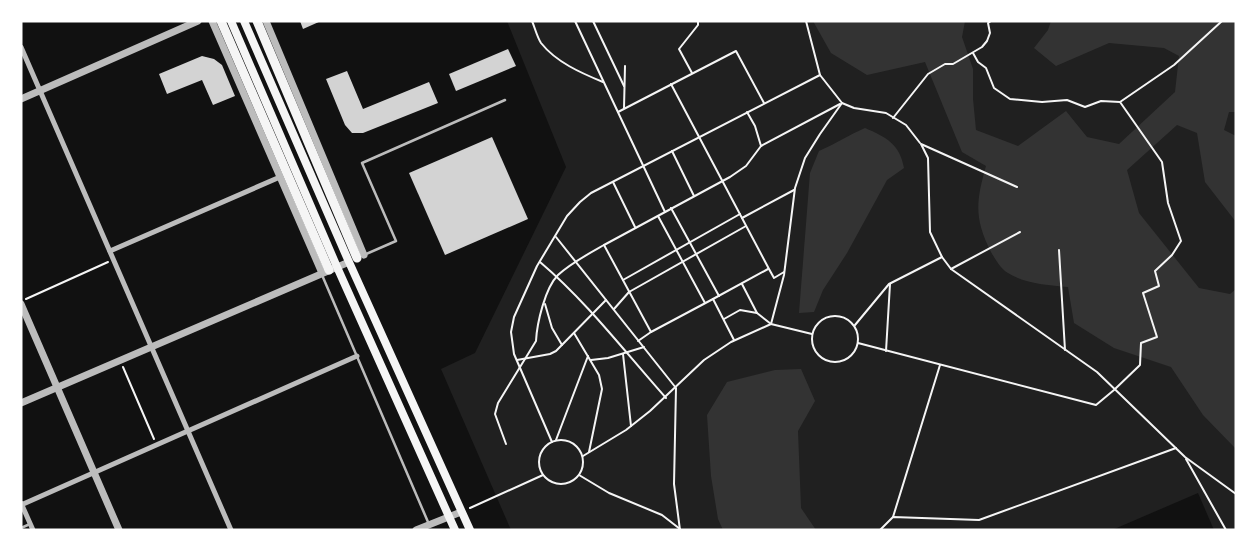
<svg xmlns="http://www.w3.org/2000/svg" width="1257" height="551" font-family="'IBM Plex Sans',sans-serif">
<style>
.green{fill:#202020}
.water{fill:#333}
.building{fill:#d3d3d3}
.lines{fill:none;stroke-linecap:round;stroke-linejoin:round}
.path{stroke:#f5f5f5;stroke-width:2}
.service{stroke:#bcbcbc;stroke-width:2.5}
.minor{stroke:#bcbcbc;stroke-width:5}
.tertiary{stroke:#bcbcbc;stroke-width:7}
.secondary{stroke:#f5f5f5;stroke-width:8}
.trunk{stroke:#f5f5f5;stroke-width:9}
</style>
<rect width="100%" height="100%" fill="#111"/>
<!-- green -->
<path class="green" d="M507,21H1236V530H1214L1198,493L1112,530H511L441,369L475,353L566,167Z"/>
<!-- water -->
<g class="water">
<path d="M813,21H965L962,37L973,69V99L976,130L1018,146L1066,111L1087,137L1119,144L1175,92L1179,56L1164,48L1109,43L1056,66L1034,48L1048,30L1051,21H1236V112H1229L1224,130L1236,136V222L1205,182L1197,133L1177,125L1127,170L1139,213L1199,288L1230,294L1236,289V449L1203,415L1171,367L1114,348L1074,323L1068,287C1048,285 1026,284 1008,273C1001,269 995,259 991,252C974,219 976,201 986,166L962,152L925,62L867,75L831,53Z"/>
<path d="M865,128C886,137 900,144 904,168L887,180L847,253L823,290L814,312L799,313L810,173L819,151C835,144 849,135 865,128Z"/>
<path d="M801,369L815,401L798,431L801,508L816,530H723L718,519L711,476L707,415L727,382L775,370Z"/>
</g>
<!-- building -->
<g class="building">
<path d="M300,21H321L303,29Z"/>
<path d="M508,49L516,66L456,91L449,74Z"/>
<path d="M202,56L214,59L222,65L235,96L213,105L202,80L167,94L159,74Z"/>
<path d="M347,71L363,109L429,82L438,103L363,133H352L345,125L326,79Z"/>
<path d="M492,137L528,219L445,255L409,173Z"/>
</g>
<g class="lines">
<!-- path -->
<g class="path">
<path d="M532,21C535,28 537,37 541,43C556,62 581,73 603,82"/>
<path d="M575,21L665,212"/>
<path d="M593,21L624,86"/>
<path d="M806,21L820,75L842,103L854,108L886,113L906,125L920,143"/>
<path d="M973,53L978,62L986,68L994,88L1010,99L1042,102L1067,100L1085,107L1101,101L1120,102"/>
<path d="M692,73L679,49L698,25V21"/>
<path d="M671,84L769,269L774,278L784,272"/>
<path d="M624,108L625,66"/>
<path d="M618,112L736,51L764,103"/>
<path d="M747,112L755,126L761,146"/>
<path d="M893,118L928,74L945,64H953L982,47L987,41L990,33L988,23L991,21"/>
<path d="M672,151L694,196"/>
<path d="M613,182L635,227"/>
<path d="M1017,187L921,144L928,158L930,232L942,257L951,269L1097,372L1185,457L1236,494"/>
<path d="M671,208L719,296"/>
<path d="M658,216L705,303"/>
<path d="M742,218L794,190"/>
<path d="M556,237L676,388L674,484L680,530"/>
<path d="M1059,250L1065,350"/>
<path d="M540,262C587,302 625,352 666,398"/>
<path d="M951,269L1020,232"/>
<path d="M623,280L740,214"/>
<path d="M742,284L757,313L771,324L812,334"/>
<path d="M629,292L746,226"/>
<path d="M26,299L108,262"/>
<path d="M713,299L651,332L604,245L730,177L746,166L761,146L840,104"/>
<path d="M545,304L552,328L562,345"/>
<path d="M614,309L629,292"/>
<circle cx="835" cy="339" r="23"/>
<path d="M724,319L740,310L757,313"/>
<path d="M855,325L889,284L942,257"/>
<path d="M574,333L599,375L602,389L589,452"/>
<path d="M734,340L713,299L768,269"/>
<path d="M638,341L651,332"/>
<path d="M858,343L1096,405L1114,390L1140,365L1141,343L1157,337L1143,293L1159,286L1155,271L1172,255L1181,241L1168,203L1162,162L1120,102L1174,65L1222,21"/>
<path d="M886,351L890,284"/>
<path d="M623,354L631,426"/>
<path d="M517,360L550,354L556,351L606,300"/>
<path d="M591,360L608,358L644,347"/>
<path d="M123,367L154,439"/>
<circle cx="561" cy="462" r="22"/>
<path d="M556,440L588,356"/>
<path d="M552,442L514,354L511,332L514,317L537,266L567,216L580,202L591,193L820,75"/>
<path d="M506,444L495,414L498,403L536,341C537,323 545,288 558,275C571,263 588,254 604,245"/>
<path d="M583,456L626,430L650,411L704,360L731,342L771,324L784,275L795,188L805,158L820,134L842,103"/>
<path d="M1186,459L1226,530"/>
<path d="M579,475L609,493L662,515L680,529"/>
<path d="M470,508L543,475"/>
<path d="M893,517L940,365"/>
<path d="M880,530L893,517L979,520L1176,448"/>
</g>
<!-- service -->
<g class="service">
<path d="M364,255L396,241L362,163L505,100"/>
<path d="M322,275L428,522"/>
<path d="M21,528L30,524"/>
</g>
<!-- minor -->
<g class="minor">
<path d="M21,47L231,530"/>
<path d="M110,251L280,177"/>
<path d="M21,503L33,530"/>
<path d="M21,505L357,356"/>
</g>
<!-- tertiary -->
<g class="tertiary">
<path d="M212,21L322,273"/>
<path d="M266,21L364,255"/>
<path d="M21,99L198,21"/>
<path d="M21,304L119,530"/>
<path d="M21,403L349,262"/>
<path d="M416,530L461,512"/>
</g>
<!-- secondary -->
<g class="secondary">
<path d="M231,21L337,267L455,530"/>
<path d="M244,21L349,262L470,530"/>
</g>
<!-- trunk -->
<g class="trunk">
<path d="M221,21L329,270"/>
<path d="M257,21L357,258"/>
</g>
</g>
<!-- border -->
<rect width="1257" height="551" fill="none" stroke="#ffffff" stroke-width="45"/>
</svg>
